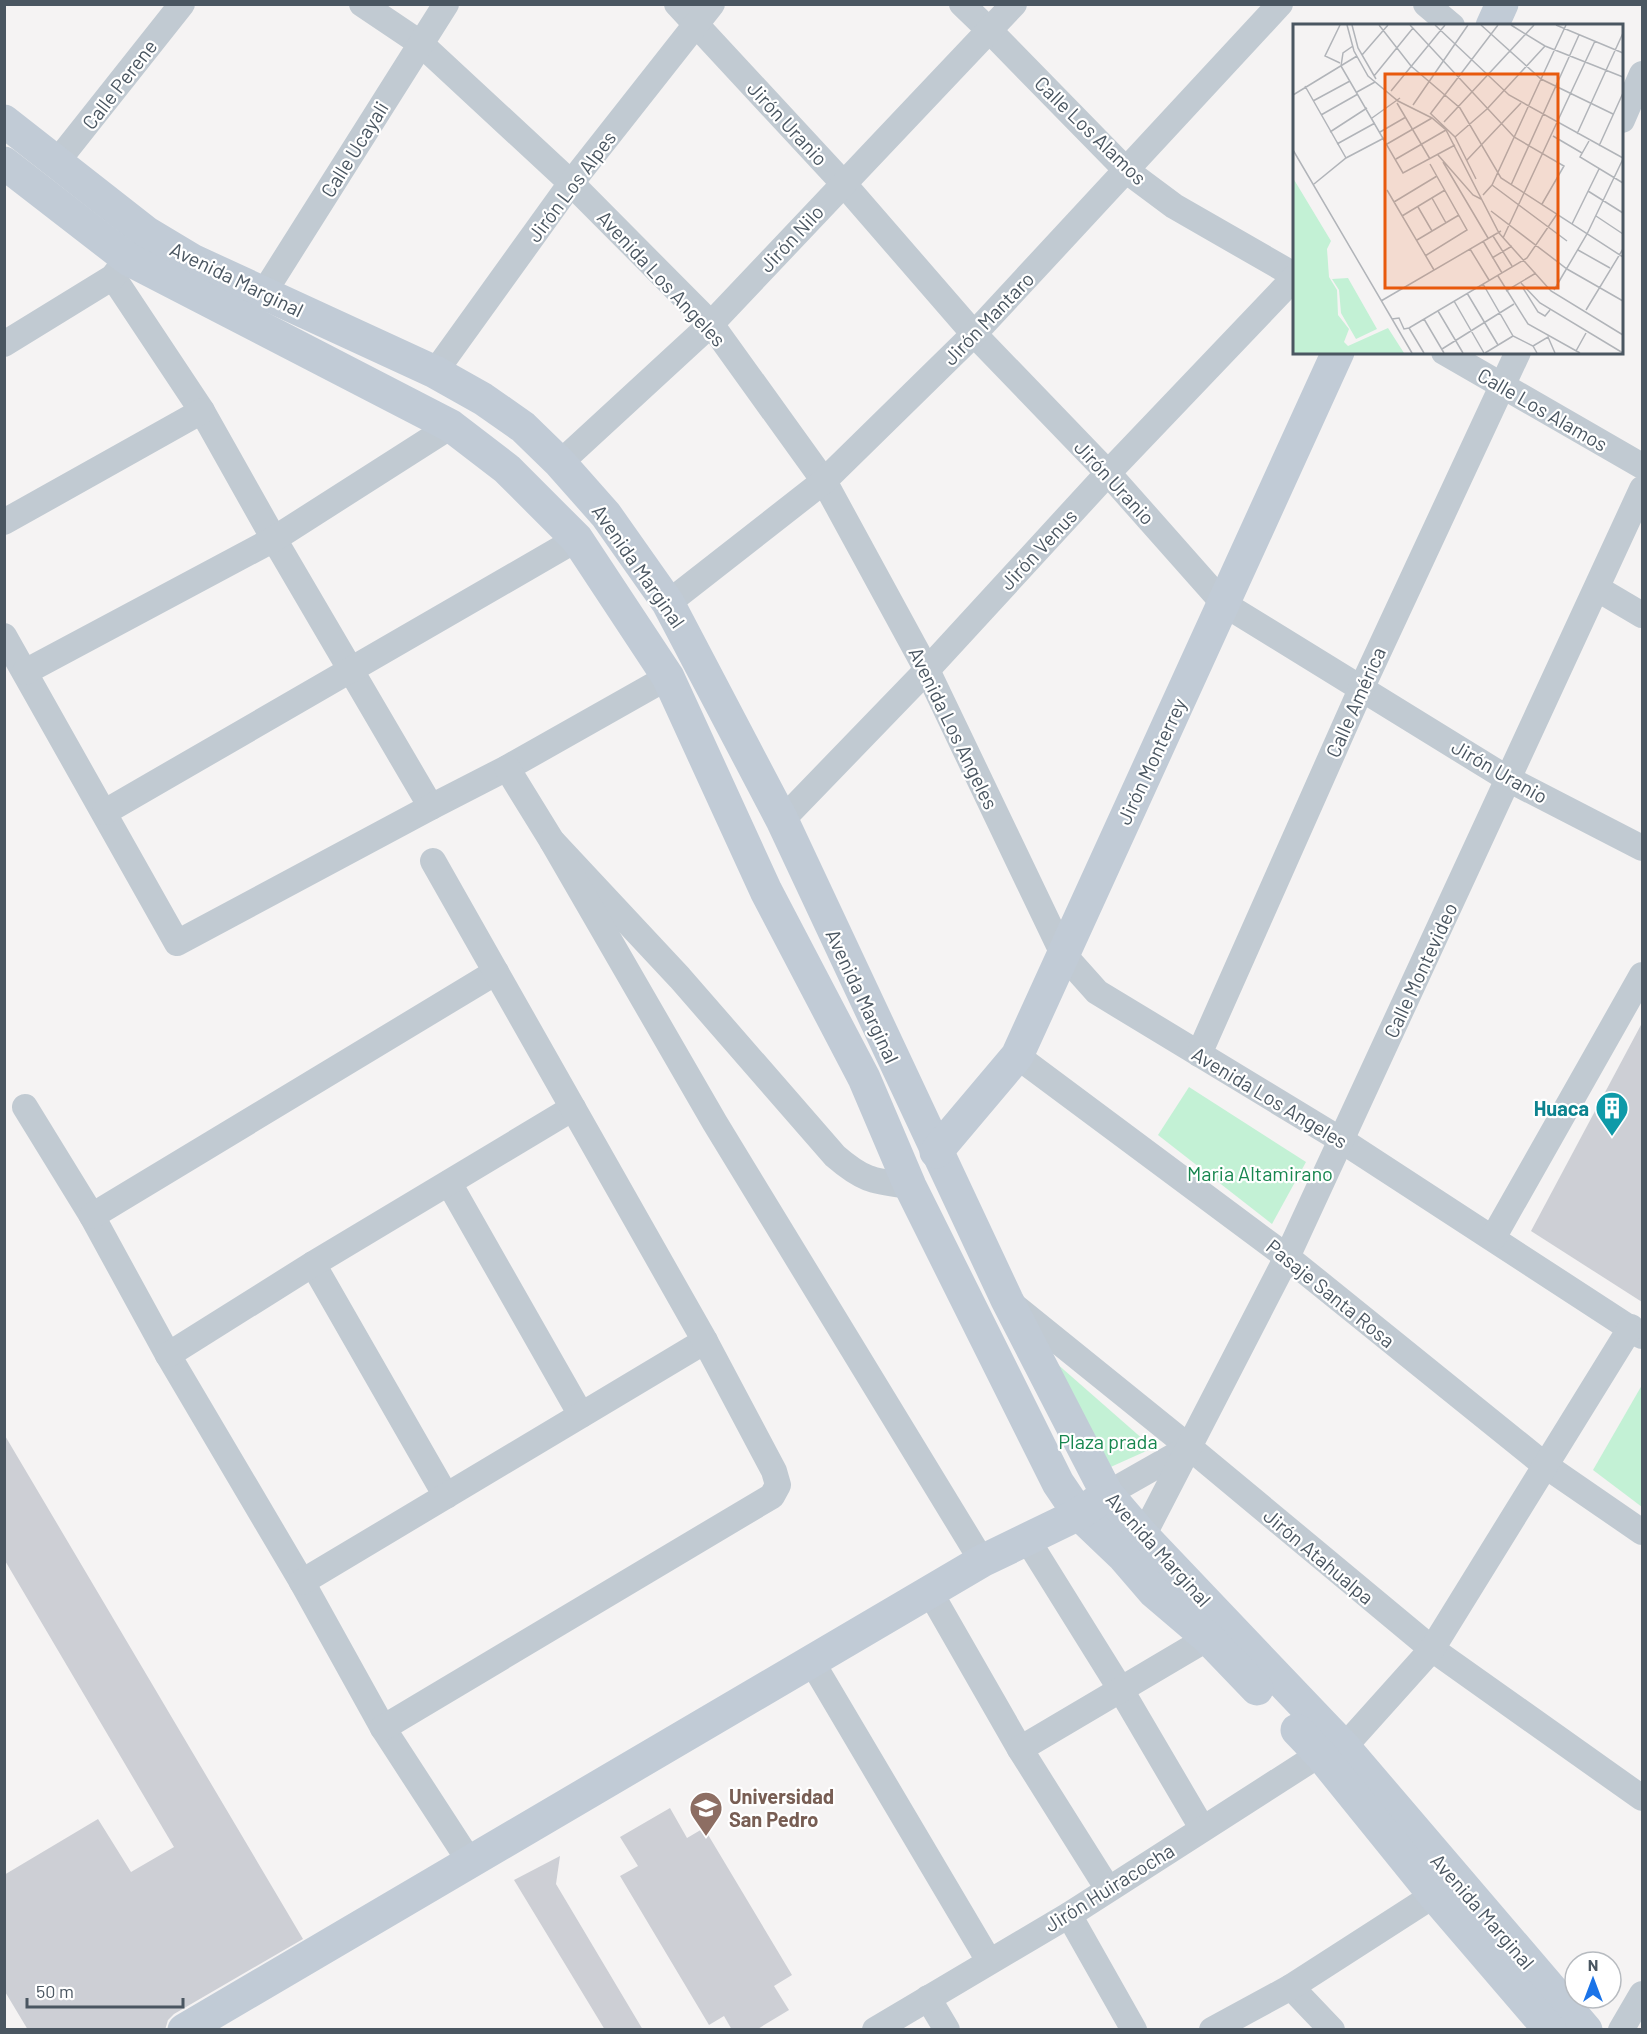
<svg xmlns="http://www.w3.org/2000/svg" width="1647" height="2034" font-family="Barlow,sans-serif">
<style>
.green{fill:#c3f1d5}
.building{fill:#cdcfd5}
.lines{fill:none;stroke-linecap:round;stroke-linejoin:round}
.minor{stroke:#c1cad2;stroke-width:26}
.secondary{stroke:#c1cbd6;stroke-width:33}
.labels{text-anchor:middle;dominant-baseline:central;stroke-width:4.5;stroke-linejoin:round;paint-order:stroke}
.street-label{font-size:20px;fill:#4a5661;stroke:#fff}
.culture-label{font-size:20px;font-weight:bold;fill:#0d838f;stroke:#fff;text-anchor:end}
.park-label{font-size:20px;fill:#17864f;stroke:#fff}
.education-label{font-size:20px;font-weight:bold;fill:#785e54;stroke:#fff;text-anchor:start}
.inset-road{fill:none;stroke:#b1b4b9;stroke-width:1.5}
.view{fill:#e8590c;fill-opacity:0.15;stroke:#e8590c;stroke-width:3}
.inset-edge{fill:none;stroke:#4a5661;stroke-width:3}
</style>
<rect width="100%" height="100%" fill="#f5f3f3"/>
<!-- green -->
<g class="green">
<path d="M1189,1087L1306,1162L1272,1224L1158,1135Z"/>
<path d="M1031,1341L1153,1448L1095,1474Z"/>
<path d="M1642,1385V1507L1593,1470Z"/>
</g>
<!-- building -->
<g class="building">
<path d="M1642,1023V1302L1531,1231Z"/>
<path d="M4,1434L303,1939L174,2014L168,2020L165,2030H28L4,1990V1875L98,1819L131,1872L174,1847L4,1559Z"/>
<path d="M670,1808L687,1838L704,1828L792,1975L774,1986L789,2010L756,2030H732L724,2016L709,2025L620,1876L638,1866L620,1837Z"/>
<path d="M560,1856L556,1884L643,2030H605L514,1880Z"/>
</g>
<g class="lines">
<!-- minor -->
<g class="minor">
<path d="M362,4L420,43L571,183L711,324L824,481L927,670L1063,954L1097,992L1341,1140L1642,1336"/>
<path d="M677,4L843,183L974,334L1108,473L1224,604L1508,779L1642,848"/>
<path d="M962,4L990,31L1127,171L1174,206L1294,275"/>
<path d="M1426,4L1452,26"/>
<path d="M1622,120L1642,74"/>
<path d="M56,163L182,4"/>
<path d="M113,277L202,411L274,539L431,807"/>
<path d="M263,294L446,4"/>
<path d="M4,344L113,277L123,264"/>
<path d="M1444,352L1642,466"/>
<path d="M435,372L571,183L712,4"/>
<path d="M560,463L711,324L1014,4"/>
<path d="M4,522L202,411"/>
<path d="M1598,589L1642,615"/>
<path d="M668,603L824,481L974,334L1280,4"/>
<path d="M4,636L177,943L431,807L507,768L668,677"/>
<path d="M25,672L274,539L451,426"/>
<path d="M507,768L552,841L680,978L835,1156C864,1181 873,1181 910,1186"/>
<path d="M105,812L577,539"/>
<path d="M782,820L927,670L1108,473L1294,278"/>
<path d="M552,841L715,1123L982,1561"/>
<path d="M1199,1054L1362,687L1518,352"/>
<path d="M1017,1056L1287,1257L1546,1466L1642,1532"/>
<path d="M25,1107L92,1216L168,1355L302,1582L383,1728L470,1862"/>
<path d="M449,1183L581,1415"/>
<path d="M92,1216L496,972"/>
<path d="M1493,1238L1642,975"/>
<path d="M313,1264L446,1496"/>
<path d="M1012,1304L1189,1447L1432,1649L1642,1798"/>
<path d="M168,1355L313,1264L573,1108"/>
<path d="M1107,1494L1188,1448"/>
<path d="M1027,1539L1121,1690L1202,1828"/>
<path d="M1132,1547L1143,1536L1287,1257L1642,489"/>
<path d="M302,1582L705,1341"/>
<path d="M930,1592L1020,1749L1108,1889"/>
<path d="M812,1662L989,1961"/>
<path d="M383,1728L772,1496L778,1485L774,1471L705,1341L433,861"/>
<path d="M1020,1749L1208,1638"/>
<path d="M1069,1915L1134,2030"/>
<path d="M1291,1987L1332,2030"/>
<path d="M928,1998L947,2030"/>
<path d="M875,2030L1069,1915L1320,1754L1344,1747L1432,1649L1631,1327"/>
<path d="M1212,2030L1291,1987L1434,1895"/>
<path d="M1621,2030L1642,1994"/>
</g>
<!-- secondary -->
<g class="secondary">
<path d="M1492,26L1502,4"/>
<path d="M4,121L147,233L192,260L435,372L483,399L523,427L560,463L606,515L668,603L782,820L1007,1300L1107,1494L1143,1536L1344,1747L1586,2030"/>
<path d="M4,163L128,259L451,426L507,469L577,539L668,677L766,891L864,1078L910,1186L1058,1483L1079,1514L1123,1556L1154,1592L1208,1638L1257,1689"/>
<path d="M936,1152L1017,1056L1338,352"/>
<path d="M1297,1730L1320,1754L1434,1895L1550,2030"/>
<path d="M184,2030L982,1561L1079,1514L1096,1502"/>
</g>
</g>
<!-- icons -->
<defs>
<symbol id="building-pin" viewBox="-11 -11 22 30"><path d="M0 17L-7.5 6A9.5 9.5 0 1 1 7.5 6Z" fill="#0f9aa8" stroke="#fff"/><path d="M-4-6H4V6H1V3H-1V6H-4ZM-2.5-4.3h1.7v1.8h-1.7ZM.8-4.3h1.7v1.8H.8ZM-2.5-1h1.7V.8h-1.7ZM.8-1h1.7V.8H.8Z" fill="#fff"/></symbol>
<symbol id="university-pin" viewBox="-11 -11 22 30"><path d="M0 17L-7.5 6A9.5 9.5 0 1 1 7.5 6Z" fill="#8d6e63" stroke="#fff"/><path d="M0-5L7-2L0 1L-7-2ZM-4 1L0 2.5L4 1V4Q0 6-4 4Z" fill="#fff"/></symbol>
</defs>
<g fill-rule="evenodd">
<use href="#building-pin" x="1593" y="1089" width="38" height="52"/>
<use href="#university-pin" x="687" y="1789" width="38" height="52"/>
</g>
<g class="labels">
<!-- street labels -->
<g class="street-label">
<text transform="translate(119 84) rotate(-52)">Calle Perene</text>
<text transform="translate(788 123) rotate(47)">Jirón Uranio</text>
<text transform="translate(1091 130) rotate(44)">Calle Los Alamos</text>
<text transform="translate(354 149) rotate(-58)">Calle Ucayali</text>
<text transform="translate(571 186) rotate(-53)">Jirón Los Alpes</text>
<text transform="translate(791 238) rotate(-47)">Jirón Nilo</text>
<text transform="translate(662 278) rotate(47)">Avenida Los Angeles</text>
<text transform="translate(237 279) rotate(26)">Avenida Marginal</text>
<text transform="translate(988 318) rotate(-46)">Jirón Mantaro</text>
<text transform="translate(1543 409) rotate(30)">Calle Los Alamos</text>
<text transform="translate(1115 482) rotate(47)">Jirón Uranio</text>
<text transform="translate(1038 549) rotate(-47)">Jirón Venus</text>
<text transform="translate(639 566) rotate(55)">Avenida Marginal</text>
<text transform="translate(1355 702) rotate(-66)">Calle América</text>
<text transform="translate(954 728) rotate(64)">Avenida Los Angeles</text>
<text transform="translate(1151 761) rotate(-65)">Jirón Monterrey</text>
<text transform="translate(1500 771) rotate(30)">Jirón Uranio</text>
<text transform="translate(1420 970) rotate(-65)">Calle Montevideo</text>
<text transform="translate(863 996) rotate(65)">Avenida Marginal</text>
<text transform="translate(1270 1097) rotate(31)">Avenida Los Angeles</text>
<text transform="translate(1331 1293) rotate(39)">Pasaje Santa Rosa</text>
<text transform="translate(1159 1549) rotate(48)">Avenida Marginal</text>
<text transform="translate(1319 1556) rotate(40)">Jirón Atahualpa</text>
<text transform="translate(1109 1887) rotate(-32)">Jirón Huiracocha</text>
<text transform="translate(1483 1911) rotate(49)">Avenida Marginal</text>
</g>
<!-- culture labels -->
<g class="culture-label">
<text x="1589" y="1108">Huaca</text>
</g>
<!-- park labels -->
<g class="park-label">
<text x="1260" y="1173">Maria Altamirano</text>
<text x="1108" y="1441">Plaza prada</text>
</g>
<!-- education labels -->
<g class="education-label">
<text x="729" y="1796">Universidad<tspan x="729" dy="23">San Pedro</tspan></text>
</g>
</g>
<!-- overview -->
<g transform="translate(1293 24)">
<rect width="330" height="330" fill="#f5f3f3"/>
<path d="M0,154L38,217L34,225L36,253L44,266L45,291L56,305L51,318L55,322L95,304L111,329H0ZM55,254L84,305L63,315L48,289L46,266L39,255Z" fill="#c3f1d5"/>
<path class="inset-road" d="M47,1L32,32L47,39M54,1L61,27L75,52L105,77L139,94L153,106L206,209L258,267L330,311M59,1L65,24L83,55M86,1L118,42L167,84L208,154L330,233M117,1L221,113L271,142L249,180M142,1L216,71L330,134M188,1L248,55L320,90M218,1L252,22L330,53M263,1L330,29M60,22L50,29L48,42L110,149L162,121M69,31L95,1M81,52L120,4M12,62L53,134M98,67L152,1M64,68L82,58M0,71L64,32M20,77L57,57M104,79L137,135M120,81L175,1M137,89L162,113L183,155M138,89L205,1M28,91L65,70M79,94L107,74M151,98L241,1M37,108L74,84M87,108L113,93M284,110L330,9M260,112L289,129M162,113L194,85L252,22M296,117L287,133L330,159M44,120L82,99M94,120L139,94M306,122L330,69M0,126L119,329M145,131L180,171L188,175M103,135L153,106M174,136L228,79M150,138L195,214M21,160L53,134L91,114M199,161L274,217M218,161L286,11M94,166L141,246M295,167L330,189M190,171L199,161L273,1M139,174L153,199M101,178L144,152M125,183L139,207M198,187L274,245L330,277M109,192L152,166M303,192L330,210M279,200L306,145M200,212L219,242M210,214L302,17M124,216L166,191M190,217L209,249M177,225L196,256M285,226L317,244M132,232L174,206L137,140M199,234L219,222M205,252L235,300L287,329M228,259L247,279L330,329M190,260L220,312L240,322L244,329M230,264L245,288L252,292L257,286M261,266L294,210L330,135M213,267L243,249M174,269L205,321M88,277L208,207M161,277L191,329M293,286L330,225M145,287L170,329M99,295L106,294L111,305L116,304M131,295L151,329M116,304L234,234L264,190M116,304L131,329M240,322L255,313L262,329M149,325L221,280M283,327L293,309M192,329L220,312"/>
<path class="view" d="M92,50H265V264H92Z"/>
<rect width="330" height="330" class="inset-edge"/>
</g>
<!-- border -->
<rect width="1647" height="2034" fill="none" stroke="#4a5661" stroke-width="12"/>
<!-- north arrow -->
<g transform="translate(1593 1980)"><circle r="28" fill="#ffffff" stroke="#b7bbc0" stroke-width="1.5"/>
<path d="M0-4.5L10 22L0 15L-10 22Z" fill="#1a73e8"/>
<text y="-9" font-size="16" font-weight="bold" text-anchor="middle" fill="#4a5661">N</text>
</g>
<!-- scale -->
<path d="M27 1998v9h156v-9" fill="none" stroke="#4a5661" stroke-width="3"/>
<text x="36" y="1998" font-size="18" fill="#4a5661" stroke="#ffffff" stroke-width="4.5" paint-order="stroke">50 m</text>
</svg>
